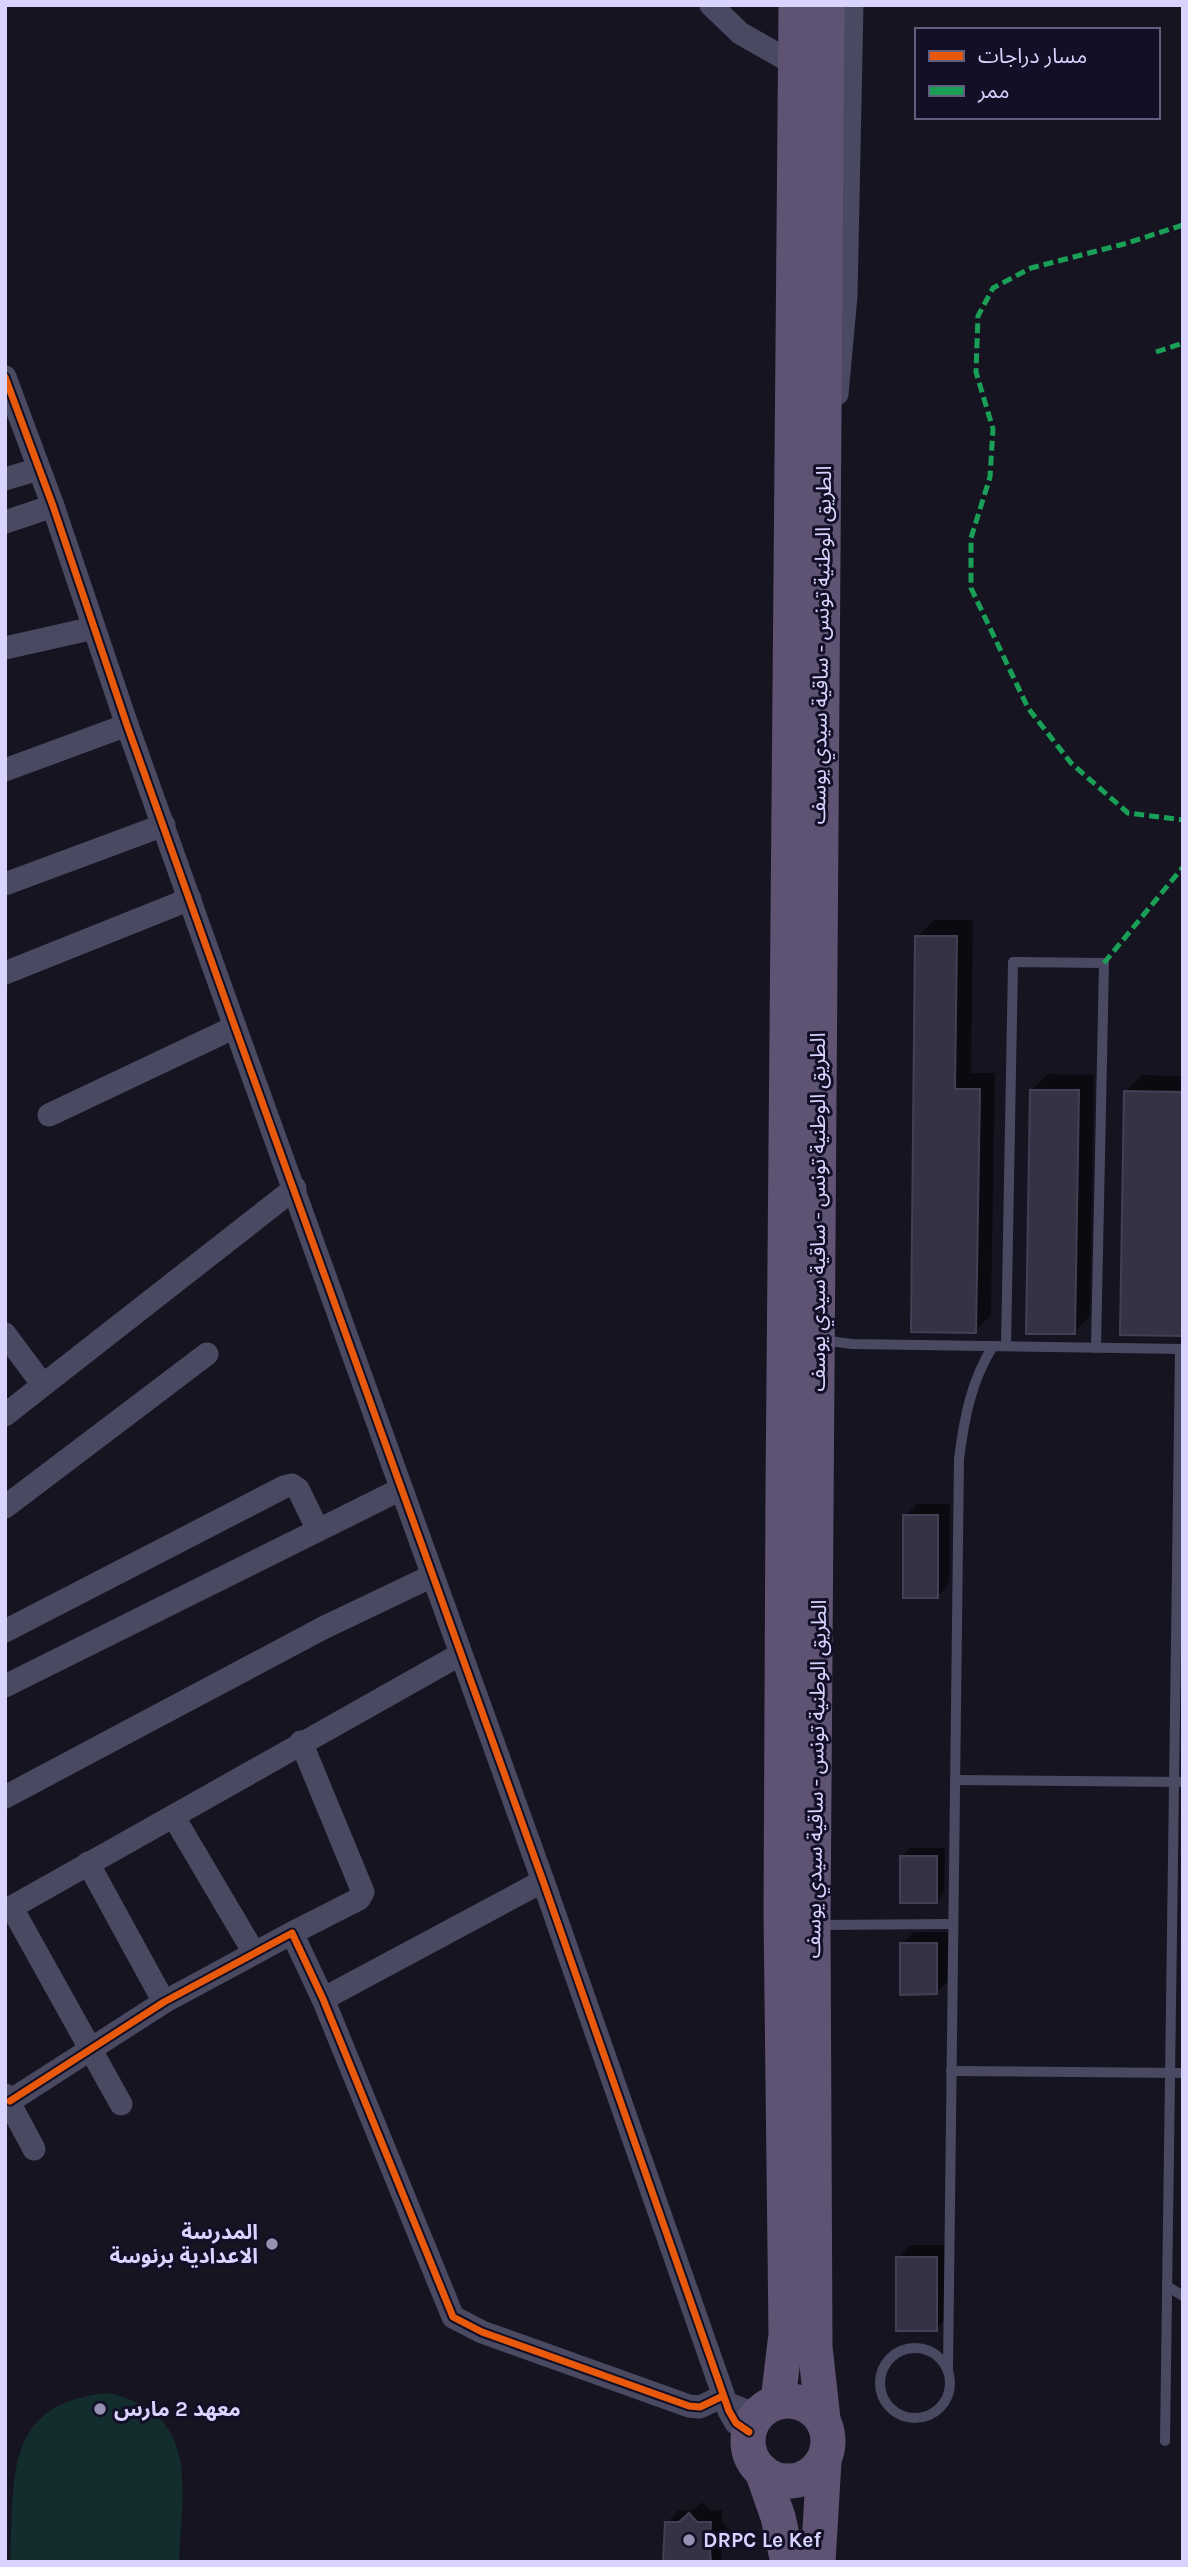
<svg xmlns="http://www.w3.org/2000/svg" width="1188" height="2567" font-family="Karla,'Noto Sans Arabic',sans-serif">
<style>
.green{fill:#132c2d}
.shadow{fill:#0007}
.building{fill:#343243;stroke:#433f54;stroke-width:2}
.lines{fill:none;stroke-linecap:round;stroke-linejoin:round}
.lane{stroke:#4a4962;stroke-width:10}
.street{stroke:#4a4962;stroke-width:23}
.primary{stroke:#5e5373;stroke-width:35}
.quiet{stroke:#1a9f57;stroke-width:5;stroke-dasharray:10 5;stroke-linecap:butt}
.cycleway-casing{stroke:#130f26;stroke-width:11}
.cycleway{stroke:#e8590c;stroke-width:7}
.poi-dot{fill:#9591b1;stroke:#130f26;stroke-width:2.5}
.labels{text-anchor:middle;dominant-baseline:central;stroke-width:6;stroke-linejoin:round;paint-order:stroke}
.street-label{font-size:21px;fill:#d9d4ff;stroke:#130f26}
.poi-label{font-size:21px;font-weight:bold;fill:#d9d4ff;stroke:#130f26;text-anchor:start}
</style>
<rect width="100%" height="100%" fill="#161421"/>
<!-- green -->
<path class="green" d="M108,2393C201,2413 182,2488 179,2562H10C15,2478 2,2403 108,2393Z"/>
<!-- shadow -->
<g class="shadow">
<path d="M934,920H973L971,1073H995L991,1315L975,1331L917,937Z"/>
<path d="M1048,1074L1094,1075L1090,1316L1074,1332L1032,1090Z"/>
<path d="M1142,1075L1183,1076L1182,1334L1125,1092Z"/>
<path d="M917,1504H950L949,1584L937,1597L905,1516Z"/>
<path d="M910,1848H945L944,1893L936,1901L902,1856Z"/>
<path d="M914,1932H949V1980L936,1993L901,1944Z"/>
<path d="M910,2245H948V2316L936,2329L898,2258Z"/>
<path d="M702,2502L710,2510H722V2523L730,2530L722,2538L721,2562H665L667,2523L679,2510H693Z"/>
</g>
<!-- building -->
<g class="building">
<path d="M915,936H957L955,1089H980L976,1333L911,1332Z"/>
<path d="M1030,1090H1079L1075,1334H1026Z"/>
<path d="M1124,1091L1183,1092L1182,1336L1120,1335Z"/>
<rect x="903" y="1515" width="35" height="83"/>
<rect x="900" y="1856" width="37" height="47"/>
<path d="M900,1943H937V1994L900,1995Z"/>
<rect x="896" y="2257" width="41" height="74"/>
<path d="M689,2513L697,2522H711L710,2535L719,2544L710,2550L711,2562H663L665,2522H679Z"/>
</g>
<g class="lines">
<!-- lane -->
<g class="lane">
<path d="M822,1340L852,1344L1183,1349"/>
<path d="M1006,1346L1013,962L1104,963L1096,1348"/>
<path d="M955,1780L1183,1782"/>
<path d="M819,1925L953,1924"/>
<path d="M951,2071L1183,2073"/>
<path d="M1167,2286L1183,2296"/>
<circle cx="915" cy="2383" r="35"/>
<path d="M948,2369L959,1459C964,1419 971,1381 993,1346"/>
<path d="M1165,2441L1180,1349"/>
</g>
<!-- street -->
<g class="street">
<path d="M711,5L740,33L796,65"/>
<path d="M5,377L53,506L127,725L235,1027L543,1881L729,2411L736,2423L749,2432"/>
<path d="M837,394L846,296L852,5"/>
<path d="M5,479L39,469"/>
<path d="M5,522L53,506"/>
<path d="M5,648L94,628"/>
<path d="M5,770L127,725"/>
<path d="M5,884L164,825"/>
<path d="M5,973L190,899"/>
<path d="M49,1115L235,1027"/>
<path d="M5,1334L43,1385"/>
<path d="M5,1415L295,1188"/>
<path d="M5,1507L207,1354"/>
<path d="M5,1631L284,1487L292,1485L298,1489L318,1530"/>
<path d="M5,1686L401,1489"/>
<path d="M5,1797L323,1628L432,1576"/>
<path d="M175,1819L253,1951"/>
<path d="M88,1863L164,2002"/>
<path d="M12,1908L121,2104"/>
<path d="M5,1911L459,1655"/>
<path d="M292,1933L359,1899L363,1892L301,1742"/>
<path d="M323,1999L543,1881"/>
<path d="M5,2095L34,2149"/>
<path d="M10,2101L164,2002L292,1933L323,1999L453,2317L482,2332L689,2406L700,2407L723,2396"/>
<path d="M726,2403L757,2415"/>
</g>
<!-- primary -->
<g class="primary">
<circle cx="788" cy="2441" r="40"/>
<path d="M778,2401L786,2334L781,1914L783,1490L796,5"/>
<path d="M823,2419L815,2347L813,1925L827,5"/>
<path d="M762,2471L778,2517L788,2562"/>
<path d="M818,2562L824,2461"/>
</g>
<!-- quiet -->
<g class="quiet">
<path d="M1183,225L1124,244L1031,268L993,288L978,316L976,372L993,429L990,477L971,538V588L1028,708L1071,763L1128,813L1183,820"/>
<path d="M1156,352L1183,343"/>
<path d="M1104,963L1183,867"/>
</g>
<defs>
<g id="cycleway">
<path d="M5,377L53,506L127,725L235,1027L543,1881L729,2411L736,2423L749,2432"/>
<path d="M10,2101L164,2002L292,1933L323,1999L453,2317L482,2332L689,2406L700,2407L723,2396"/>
</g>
</defs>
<!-- cycleway casing -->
<use href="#cycleway" class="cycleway-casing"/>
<!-- cycleway -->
<use href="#cycleway" class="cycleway"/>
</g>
<!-- markers -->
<g class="poi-dot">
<circle cx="272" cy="2244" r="7"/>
<circle cx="100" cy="2409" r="7"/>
<circle cx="689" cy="2540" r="7"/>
</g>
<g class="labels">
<!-- street labels -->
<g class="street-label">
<text transform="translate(821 645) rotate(-89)">الطريق الوطنية تونس - ساقية سيدي يوسف</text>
<text transform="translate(818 1212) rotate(-90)">الطريق الوطنية تونس - ساقية سيدي يوسف</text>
<text transform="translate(816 1779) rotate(-89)">الطريق الوطنية تونس - ساقية سيدي يوسف</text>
</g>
<!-- poi labels -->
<g class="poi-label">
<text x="258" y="2232" text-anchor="end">المدرسة<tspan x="258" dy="24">الاعدادية برنوسة</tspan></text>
<text x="114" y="2409">معهد 2 مارس</text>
<text x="703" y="2540">DRPC Le Kef</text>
</g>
</g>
<!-- border -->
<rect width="1188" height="2567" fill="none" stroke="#d9d4ff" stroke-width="14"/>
<!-- legend -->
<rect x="915" y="28" width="245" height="91" fill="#130f26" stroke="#625e7d" stroke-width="2"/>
<rect x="929" y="51" width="35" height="10" fill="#e8590c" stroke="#625e7d" stroke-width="2"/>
<text x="978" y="63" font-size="21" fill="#d9d4ff">مسار دراجات</text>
<rect x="929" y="86" width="35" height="10" fill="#1a9f57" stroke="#625e7d" stroke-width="2"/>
<text x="978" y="98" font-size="21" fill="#d9d4ff">ممر</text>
</svg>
